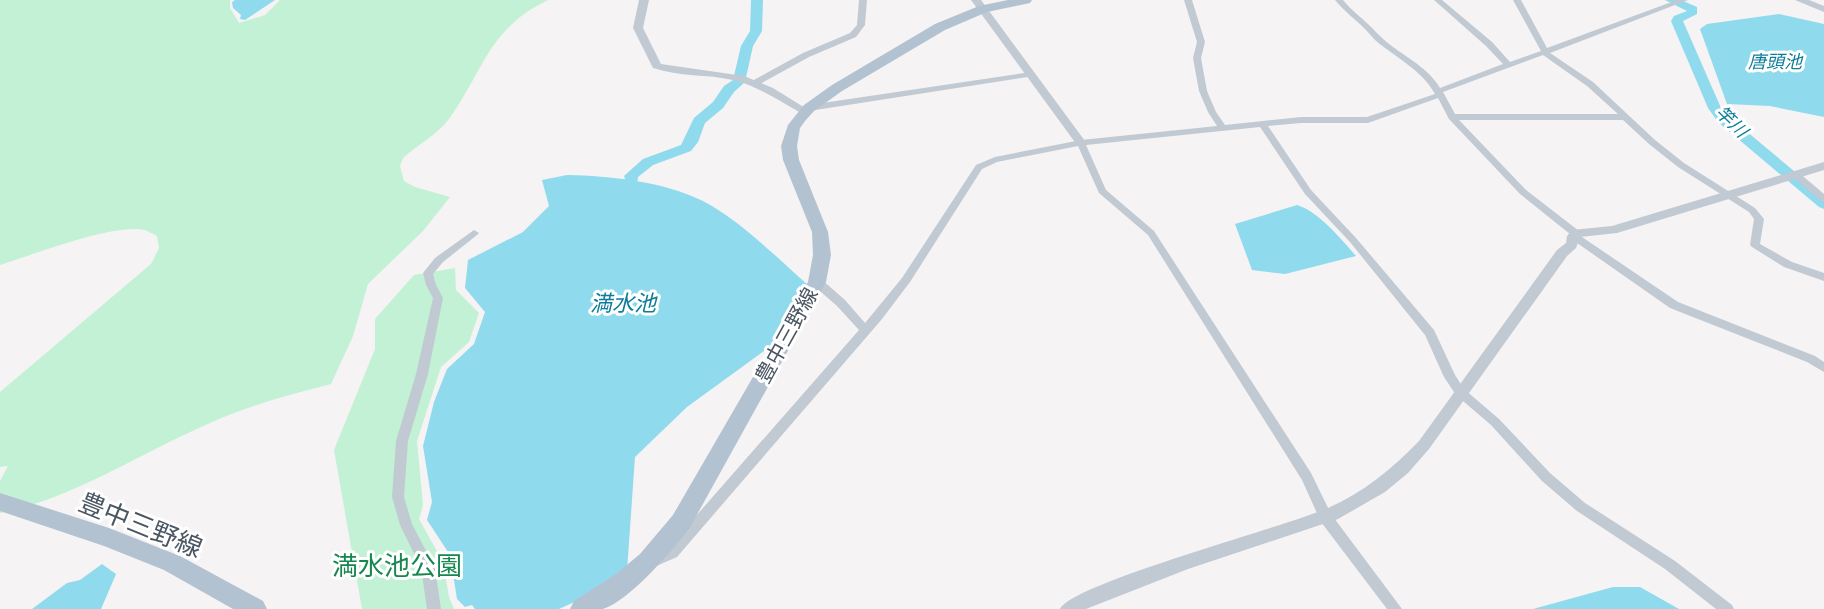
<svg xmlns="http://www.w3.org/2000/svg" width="1824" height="609" font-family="Manrope,'Noto Sans JP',sans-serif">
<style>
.green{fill:#c3f1d5}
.water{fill:#90daee}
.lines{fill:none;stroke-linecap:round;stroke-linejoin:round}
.river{fill:#90daee;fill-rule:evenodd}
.minor{fill:#c1cad2;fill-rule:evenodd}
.tertiary{fill:#c1cad2;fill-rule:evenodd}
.primary{fill:#b3c2d1;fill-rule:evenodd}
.labels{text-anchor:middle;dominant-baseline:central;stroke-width:6;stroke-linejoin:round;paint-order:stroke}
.far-water-label{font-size:18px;font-style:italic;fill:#0c7c9b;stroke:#fff}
.street-label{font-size:21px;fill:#4a5661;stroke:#fff}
.water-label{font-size:22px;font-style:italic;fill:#0c7c9b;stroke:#fff}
.near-street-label{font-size:26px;fill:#4a5661;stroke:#fff}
.near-park-label{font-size:26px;fill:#17864f;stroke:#fff}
</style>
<rect width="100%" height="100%" fill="#f5f3f3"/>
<!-- green -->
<g class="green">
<path d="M0,0H230V8L239,23L265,15L280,0H548C488,29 484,70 449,119C437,135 417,145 403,158L400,166L404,181L415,187L450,197L423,231L368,284L353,336L331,384C290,394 249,406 210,423C140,453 75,498 0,513V481L8,466L0,467V392L151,264L159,248L157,236C153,234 148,231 144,230C114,223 32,255 0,265Z"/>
<path d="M455,268L456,290L479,313L469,342L441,367L417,441L423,505L419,519L443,562L449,597L454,609H362L334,450L375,349V319L414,275Z"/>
</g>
<!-- water -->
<g class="water">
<path d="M235,0H275L245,20L240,19L241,15L233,8L232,2Z"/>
<path d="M1779,14L1824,24V117L1770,106L1727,104L1700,29L1707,24Z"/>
<path d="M567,175C611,176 662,181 703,201C742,222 775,256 808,285L775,343L687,407L635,457L627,571L592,594L559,609H475L472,605L465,607L457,599L450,555L427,520L432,502L423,446L434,402L447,369L474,344L485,312L465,288L468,260L523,232L549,206L542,180Z"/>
<path d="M1297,205C1318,211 1342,240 1356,256L1285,274L1252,270L1235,224Z"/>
<path d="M102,564L116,574L101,609H32L67,583L80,580Z"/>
<path d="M1613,587H1640L1679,609H1533Z"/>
</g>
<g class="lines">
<!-- river -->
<g class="river">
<path d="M751,0H763L762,31L753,46L745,82L734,92L723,108L705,123L698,142L691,151L653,165L638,177L637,184H627L624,176L643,159L681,145L694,118L713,102L724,86L733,80L741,46L750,31Z"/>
<path d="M1665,0H1681L1697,7V14L1683,21L1721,108L1728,116L1824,196V209L1819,207L1718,122L1708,108L1671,21L1674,16L1687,11Z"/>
</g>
<!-- minor -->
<g class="minor">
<path d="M859,0H867L865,25L856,37L809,57L758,85H752V81L803,53L850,33L857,25Z"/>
<path d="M1184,0H1192L1205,42L1201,58L1207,91L1216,112L1225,125L1301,117H1367L1435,94C1422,70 1395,57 1375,40C1372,37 1369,33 1366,30C1355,19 1345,12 1335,0H1343C1351,10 1361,17 1370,26C1374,29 1376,33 1380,36C1398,54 1427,65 1440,88L1503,64L1486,46L1434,0H1442L1492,42L1510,62L1541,51L1513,0H1521L1547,48L1677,0H1688L1550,53L1593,82L1655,140L1684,163L1755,208L1764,219L1760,244L1792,262L1824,273V281L1784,267L1752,247L1750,245L1754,219L1749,212L1678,167L1649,144L1623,120H1459L1526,190L1579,231L1581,233L1579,235L1678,302L1815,356L1824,362V372L1807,362L1670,308L1570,238L1568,236L1570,234L1520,194L1449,119L1438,98L1368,123H1301L1268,126L1311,190L1356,238L1434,330L1455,375L1464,389L1499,419L1550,473L1585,503L1675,561L1732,605L1734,609H1716L1665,569L1577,511L1542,481L1491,425L1456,395L1444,377L1425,335L1350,242L1305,194L1260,127L1086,145L1106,190L1154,231L1311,473L1331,514L1402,609H1387L1321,522L1302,480L1148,235L1099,193L1078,146L997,162L982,169L910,282L882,319L677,557L654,567L649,565L647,561L649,557L667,549L859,330L837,306L813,285L812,282L813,279H821L845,300L865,323L902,278L976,165L995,157L1081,140L1217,126L1208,112L1199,91L1193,58L1197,42ZM1543,55L1587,86L1618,114H1455L1443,92Z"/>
<path d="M1031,72H1034V76L809,111L805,108L809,105Z"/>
<path d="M1795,171L1798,172L1824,194V202L1821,201L1792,176L1790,174Z"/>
<path d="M474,230L479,233L477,235L443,262L433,274L436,285L443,298L428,374L408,441L404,497L412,524L435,568L441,609H427L421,568L400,525L392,497L396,441L416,374L433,298L426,285L423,273L435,258Z"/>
</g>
<!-- tertiary -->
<g class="tertiary">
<path d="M639,0H649L643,28L661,64L744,76L773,88L810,111L805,114L801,113C779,101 758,86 733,80C707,74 680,77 653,68L633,28Z"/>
<path d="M971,0H981L1085,141V145H1077Z"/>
<path d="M1795,0H1809L1824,6V12Z"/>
<path d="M1824,162V170L1617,233L1580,237L1576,248L1567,256L1429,449L1408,473L1385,492L1338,519L1188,569L1086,609H1060C1072,583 1288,526 1328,508C1364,492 1392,469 1419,441L1557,250L1566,243L1567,236L1572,230L1612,226Z"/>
</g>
<!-- primary -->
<g class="primary">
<path d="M1008,0H1032L1030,3L987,12L945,30L842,91L814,111L805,121L800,128L797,146L799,160L828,232L831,255L826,282L689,529C672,551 629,601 603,609C594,609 580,609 570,609L574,601L616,574L640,554L673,515L808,282L813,255L812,232L783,160L781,146L788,125L804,105L832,85L935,24L979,6Z"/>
<path d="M0,493L109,528L180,556L263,601L267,609H233L164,570L104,546L0,511Z"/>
</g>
</g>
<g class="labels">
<!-- far-water labels -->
<g class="far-water-label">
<text x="1775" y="61">唐頭池</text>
<text transform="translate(1732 121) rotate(44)">竿川</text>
</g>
<!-- street labels -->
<g class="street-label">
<text transform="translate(786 335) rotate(-61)">豊中三野線</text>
</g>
<!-- water labels -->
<g class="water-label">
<text x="623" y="303">満水池</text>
</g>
<!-- near-street labels -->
<g class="near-street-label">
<text transform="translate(141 524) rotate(22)">豊中三野線</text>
</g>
<!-- near-park labels -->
<g class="near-park-label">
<text x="397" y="565">満水池公園</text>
</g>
</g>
</svg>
